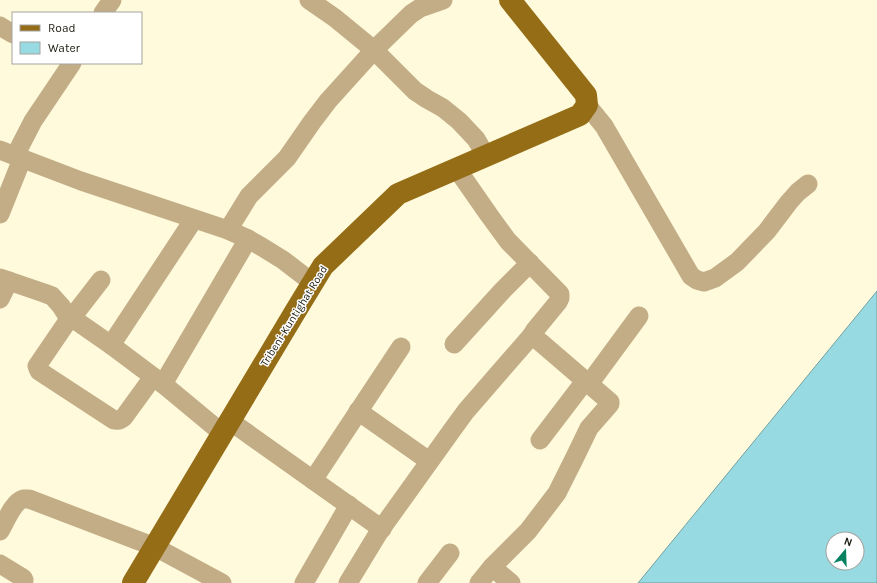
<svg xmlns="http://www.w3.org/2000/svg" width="877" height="583" font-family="Karla,sans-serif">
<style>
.water{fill:#98dae2;stroke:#73a0a3;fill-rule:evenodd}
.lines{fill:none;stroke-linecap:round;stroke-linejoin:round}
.minor{stroke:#c3ad87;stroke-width:19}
.major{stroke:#956d17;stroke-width:22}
.labels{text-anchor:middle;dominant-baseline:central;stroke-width:3;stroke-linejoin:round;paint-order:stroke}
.street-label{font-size:11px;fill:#1c1a0f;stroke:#fff}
</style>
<rect width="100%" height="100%" fill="#fefadb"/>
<!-- water -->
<path class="water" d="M877,291V583H638ZM833,539H857V563H833Z"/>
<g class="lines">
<!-- minor -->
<g class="minor">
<path d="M309,0L335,18L374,50L415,91L427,99L443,108L459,121L476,139L486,156"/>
<path d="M103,13L112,0"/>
<path d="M0,26L13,34"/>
<path d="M587,105L604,126L691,276L697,280L704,282L715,278L737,262L767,231L789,202L798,192L808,184"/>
<path d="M0,150L81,181L228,230L248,239L262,247L283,260L313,283"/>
<path d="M15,156L33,121L72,63"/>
<path d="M457,169L489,215L508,241L560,294V298L558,302L535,330L532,335L610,402V404L589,428L575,457L557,493L528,531L492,567L479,583"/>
<path d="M0,214L22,159"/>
<path d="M228,230L249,196L287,158L312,122L328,101L374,50L411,14L420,8L443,0"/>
<path d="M0,278L44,293L52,296L61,306L70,320L101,280"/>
<path d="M0,299L9,281"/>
<path d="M454,344L503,290L530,263"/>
<path d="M111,345L194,219"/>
<path d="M153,377L124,417C121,420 119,421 114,420L39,371L37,366L67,322L72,319L75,320L111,345L163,384L222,433"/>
<path d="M163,384L248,239"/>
<path d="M589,384L639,316"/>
<path d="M358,411L429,461"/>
<path d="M230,421L382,529"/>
<path d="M540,440L585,381"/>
<path d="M313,480L401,347"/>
<path d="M0,531C5,523 13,502 23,499C25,499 27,499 29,499L155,547L222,583"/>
<path d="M0,564L23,578L24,580L23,583"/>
<path d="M492,567L511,583"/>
<path d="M304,583L349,505"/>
<path d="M348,583L379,532L455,426L466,411L532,335"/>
<path d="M427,583L450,553"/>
</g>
<!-- major -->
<path class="major" d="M133,583L295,312L323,266L398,194L580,115L587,105L586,95L510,0"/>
</g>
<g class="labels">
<!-- street labels -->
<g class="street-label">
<text transform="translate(294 316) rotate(-58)">Tribeni-Kuntighat Road</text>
</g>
</g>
<!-- legend -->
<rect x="12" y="12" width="130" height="52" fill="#ffffff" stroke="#a4a39f"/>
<rect x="20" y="25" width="20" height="6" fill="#956d17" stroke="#a4a39f"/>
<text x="48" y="32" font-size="12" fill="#1c1a0f">Road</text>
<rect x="20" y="42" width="20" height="12" fill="#98dae2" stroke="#a4a39f"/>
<text x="48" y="52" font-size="12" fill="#1c1a0f">Water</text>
<!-- north arrow -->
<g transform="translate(845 551) rotate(19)"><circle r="19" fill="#ffffff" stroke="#a4a39f"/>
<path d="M0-3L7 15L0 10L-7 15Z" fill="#078160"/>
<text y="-6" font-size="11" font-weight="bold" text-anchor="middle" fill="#1c1a0f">N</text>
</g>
</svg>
